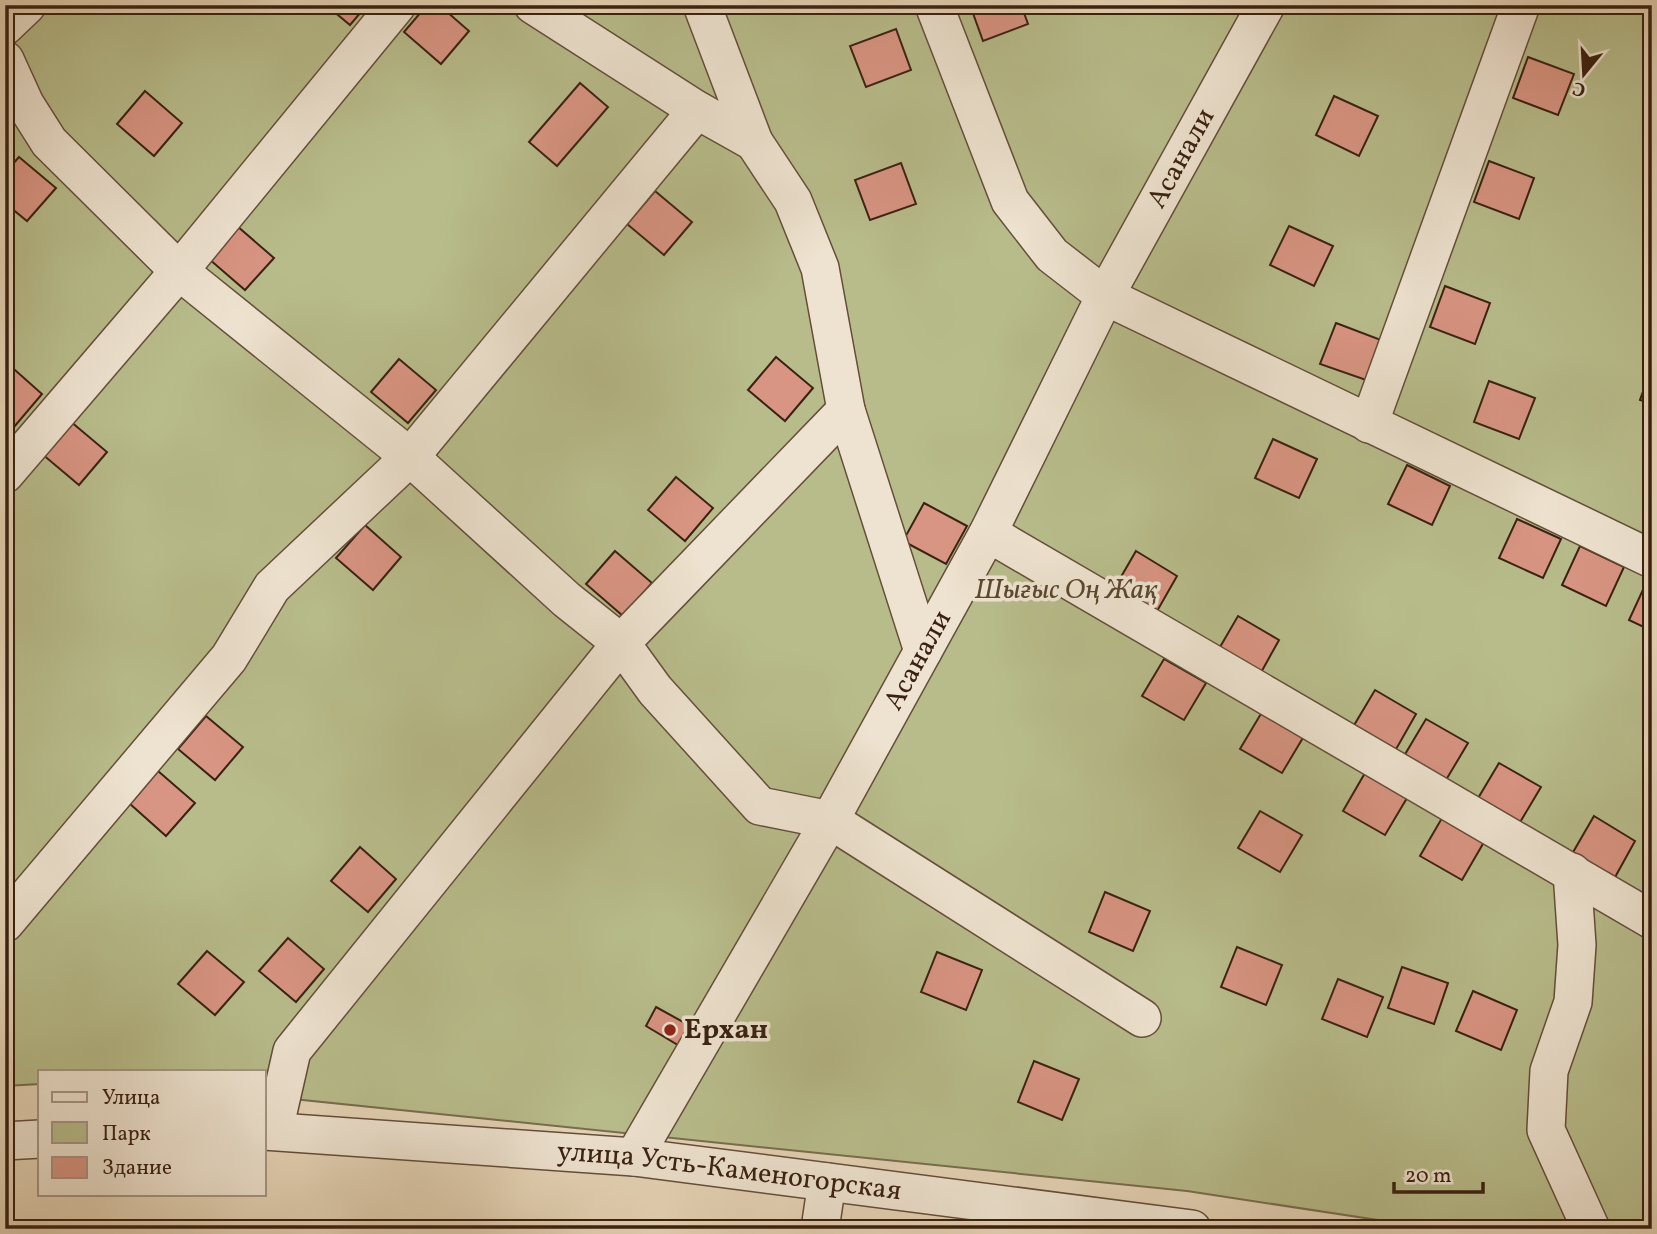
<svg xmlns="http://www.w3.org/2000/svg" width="1657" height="1234" font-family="Vollkorn,serif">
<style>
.green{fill:#b8bc8b;stroke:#796e4e;stroke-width:2}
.building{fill:#d99583;stroke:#3a2111;stroke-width:2}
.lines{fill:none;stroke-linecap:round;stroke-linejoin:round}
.minor-casing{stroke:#654e3a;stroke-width:40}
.minor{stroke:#eee3d0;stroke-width:37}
.poi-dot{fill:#8f2418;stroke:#eee3d0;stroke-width:2.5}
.labels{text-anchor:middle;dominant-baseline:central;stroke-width:7;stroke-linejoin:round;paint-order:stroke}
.street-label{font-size:28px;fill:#3a2111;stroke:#eee3d0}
.park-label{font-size:28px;font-style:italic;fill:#5a4830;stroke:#eee3d0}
.poi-label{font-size:28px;font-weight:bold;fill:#3a2111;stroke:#eee3d0;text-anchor:start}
</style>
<rect width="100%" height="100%" fill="#e5d4b6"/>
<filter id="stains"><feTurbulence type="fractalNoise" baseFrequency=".00286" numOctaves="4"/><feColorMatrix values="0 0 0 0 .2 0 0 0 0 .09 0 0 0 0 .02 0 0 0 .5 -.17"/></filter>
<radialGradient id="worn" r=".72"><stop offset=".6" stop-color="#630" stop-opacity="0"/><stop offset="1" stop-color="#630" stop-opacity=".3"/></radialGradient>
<!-- green -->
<path class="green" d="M5,5H1652V1229H1437L1187,1191L264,1096V1071H40V1084L5,1086Z"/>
<!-- building -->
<g class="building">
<path d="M326,5H367L350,25Z"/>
<path d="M427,5H439L469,31L441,64L404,32Z"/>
<path d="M970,5H1021L1028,24L983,41Z"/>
<path d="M896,29L911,70L866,87L850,46Z"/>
<path d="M1528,57L1574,74L1558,115L1513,98Z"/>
<path d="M580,83L608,107L557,166L529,142Z"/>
<path d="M145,91L182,123L154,156L117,124Z"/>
<path d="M1334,96L1378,116L1359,156L1316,135Z"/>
<path d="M19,157L56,188L27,221L5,203V173Z"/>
<path d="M1489,161L1534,178L1519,219L1474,202Z"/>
<path d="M901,163L916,204L870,220L855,180Z"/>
<path d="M655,191L692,222L664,255L627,224Z"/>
<path d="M237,226L274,258L245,290L209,259Z"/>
<path d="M1289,226L1333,246L1314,286L1270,265Z"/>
<path d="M1445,286L1490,303L1475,344L1430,327Z"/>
<path d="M1336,323L1381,340L1366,380L1320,364Z"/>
<path d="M776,357L813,388L785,421L748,390Z"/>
<path d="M399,359L436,390L408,423L371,392Z"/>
<path d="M6,362L42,394L14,427L5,419Z"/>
<path d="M1652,367V404L1640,400Z"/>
<path d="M1489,381L1535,398L1519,439L1474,422Z"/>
<path d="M70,421L107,452L79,485L42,454Z"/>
<path d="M1273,439L1317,459L1299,498L1255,478Z"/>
<path d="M1407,465L1450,486L1432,525L1388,504Z"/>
<path d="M676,477L713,508L685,541L648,510Z"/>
<path d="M924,503L967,526L946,564L903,541Z"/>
<path d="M1517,519L1561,539L1543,578L1499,558Z"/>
<path d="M365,525L401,557L373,590L336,558Z"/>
<path d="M1580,546L1624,567L1606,606L1562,585Z"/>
<path d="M615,551L652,583L623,616L586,584Z"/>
<path d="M1136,551L1177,576L1156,613L1114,589Z"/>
<path d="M1647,581L1652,583V631L1629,620Z"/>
<path d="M1238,616L1279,640L1258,678L1216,654Z"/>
<path d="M1164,659L1206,683L1184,720L1142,696Z"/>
<path d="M1375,690L1416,714L1395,751L1353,727Z"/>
<path d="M1262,712L1304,736L1282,773L1240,749Z"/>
<path d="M206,716L243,747L215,780L178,749Z"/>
<path d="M1426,719L1468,743L1446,780L1404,756Z"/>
<path d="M1499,763L1541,787L1519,824L1477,800Z"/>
<path d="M158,771L195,803L166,836L130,804Z"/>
<path d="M1365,773L1407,798L1385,835L1343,811Z"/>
<path d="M1260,811L1302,835L1280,872L1238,848Z"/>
<path d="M1594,816L1635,841L1614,879L1572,854Z"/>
<path d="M1442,818L1484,842L1462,880L1420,856Z"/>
<path d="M360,847L396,879L368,912L331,881Z"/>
<path d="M1105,892L1150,911L1133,951L1089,932Z"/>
<path d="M288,938L324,969L296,1002L259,971Z"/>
<path d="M1237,947L1282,965L1266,1005L1221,987Z"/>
<path d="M207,951L244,982L215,1015L178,984Z"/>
<path d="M937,952L982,970L966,1010L921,992Z"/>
<path d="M1402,967L1448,983L1434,1024L1388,1008Z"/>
<path d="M1338,979L1383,997L1367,1037L1322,1019Z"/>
<path d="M1473,991L1517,1010L1501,1050L1456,1031Z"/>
<path d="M656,1007L694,1028L683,1048L646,1026Z"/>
<path d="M1034,1061L1079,1079L1062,1120L1018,1102Z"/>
</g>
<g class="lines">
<defs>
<g id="minor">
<path d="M702,5L754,142"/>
<path d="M934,5L1010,201L1052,255L1105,296L1652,559"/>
<path d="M5,26L27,5"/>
<path d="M5,60L25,104L49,142L179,271L410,457L567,600L621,643L655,690L760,806L830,820L1142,1018"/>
<path d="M846,410L923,651"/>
<path d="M1369,424L1521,5"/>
<path d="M5,474L179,271L397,5"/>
<path d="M988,533L1652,920"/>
<path d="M1572,872L1577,945L1573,1002L1549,1071L1546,1130L1591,1229"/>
<path d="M5,923L229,658L272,587L410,457L697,110"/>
<path d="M274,1130L292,1051L621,643L846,410L820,268L793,201L754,142L697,110L533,5"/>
<path id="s1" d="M264,1131L634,1157L1192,1229"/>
<path d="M5,1141L40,1139"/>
<path id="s2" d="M634,1157L830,820L923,651L988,533L1105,296L1266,5"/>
<path d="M820,1229L827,1182"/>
</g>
</defs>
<!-- minor casing -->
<use href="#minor" class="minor-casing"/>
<!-- minor -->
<use href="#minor" class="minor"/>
</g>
<!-- markers -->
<circle class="poi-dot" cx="670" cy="1030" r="7"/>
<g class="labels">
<!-- street labels -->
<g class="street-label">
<text stroke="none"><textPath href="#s2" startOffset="1139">Асанали</textPath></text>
<text stroke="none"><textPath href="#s2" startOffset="572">Асанали</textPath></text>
<text stroke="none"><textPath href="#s1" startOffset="467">улица Усть-Каменогорская</textPath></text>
</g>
<!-- park labels -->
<g class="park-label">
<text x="1066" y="590">Шығыс Оң Жақ</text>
</g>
<!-- poi labels -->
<g class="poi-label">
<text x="684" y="1030">Ерхан</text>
</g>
</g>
<!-- margin -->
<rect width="1657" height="1234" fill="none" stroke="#e5d4b6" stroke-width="28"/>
<rect x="7" y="7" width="1643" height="1220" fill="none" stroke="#3a2111" stroke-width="3.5"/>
<rect x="14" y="14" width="1629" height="1206" fill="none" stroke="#3a2111" stroke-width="2"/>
<!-- legend -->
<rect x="38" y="1070" width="228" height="126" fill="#eee3d0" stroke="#a69584" stroke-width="2"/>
<rect x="52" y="1092" width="35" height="10" fill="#eee3d0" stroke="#a69584" stroke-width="2"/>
<text x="102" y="1104" font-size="21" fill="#3a2111">Улица</text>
<rect x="52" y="1122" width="35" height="21" fill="#b8bc8b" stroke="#a69584" stroke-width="2"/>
<text x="102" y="1140" font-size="21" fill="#3a2111">Парк</text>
<rect x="52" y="1157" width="35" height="21" fill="#d99583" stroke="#a69584" stroke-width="2"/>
<text x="102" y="1174" font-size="21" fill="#3a2111">Здание</text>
<!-- north arrow -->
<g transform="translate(1584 74) rotate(198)" stroke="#eee3d0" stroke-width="5" paint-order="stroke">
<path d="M0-5L12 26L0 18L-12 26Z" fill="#3a2111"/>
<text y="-10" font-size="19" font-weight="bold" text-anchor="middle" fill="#3a2111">С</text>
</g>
<!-- scale -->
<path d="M1394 1182v10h89v-10" fill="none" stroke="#3a2111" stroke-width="3.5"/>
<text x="1405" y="1182" font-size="21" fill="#3a2111" stroke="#eee3d0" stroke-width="5" paint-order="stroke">20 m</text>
<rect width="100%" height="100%" filter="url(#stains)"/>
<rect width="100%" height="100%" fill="url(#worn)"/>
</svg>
